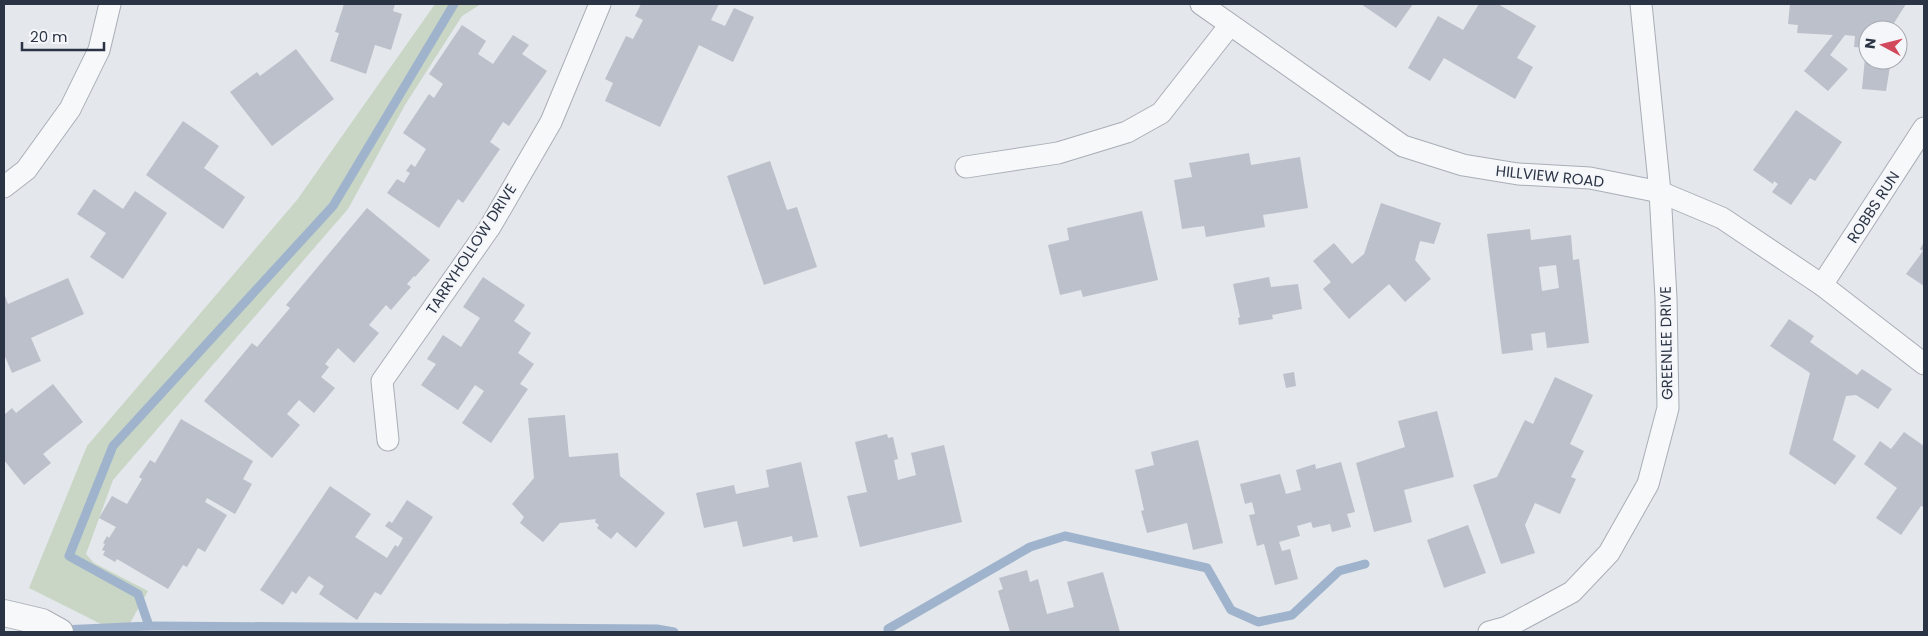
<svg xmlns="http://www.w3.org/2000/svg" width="1928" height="636" font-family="Poppins,sans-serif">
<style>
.green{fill:#c9d6c5}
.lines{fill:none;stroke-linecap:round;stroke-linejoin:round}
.stream{stroke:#9fb4cc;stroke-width:9}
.building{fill:#bbc0ca;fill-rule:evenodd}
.minor-casing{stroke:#a9aeb7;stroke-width:23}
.tertiary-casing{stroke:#a9aeb7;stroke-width:28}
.minor{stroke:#f7f8fa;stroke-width:21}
.tertiary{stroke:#f7f8fa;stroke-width:26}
.labels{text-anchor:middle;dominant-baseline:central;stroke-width:4.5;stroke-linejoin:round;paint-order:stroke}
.street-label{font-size:15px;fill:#2b3445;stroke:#f4f6f9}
</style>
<rect width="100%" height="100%" fill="#e4e7ec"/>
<!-- green -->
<path class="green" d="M435,4H481L462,16L405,105L348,209L113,480L86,554L94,563L148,591L125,632H117L29,588L87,446L297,200Z"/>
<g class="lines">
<!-- stream -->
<g class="stream">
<path d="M149,626L657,629L674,632"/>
<path d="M888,629L1030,547L1065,536L1207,568L1231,610L1258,622L1292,615L1339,571L1365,564"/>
<path d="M61,630L149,626L138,594L69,556L113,446L333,206L454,4"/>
</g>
</g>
<!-- building -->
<g class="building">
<path d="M344,4H395L393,11L402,14L391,50L375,45L366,74L330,61L339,33L335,32Z"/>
<path d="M641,4H719L711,20L725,26L734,8L754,17L733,62L699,45L660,127L605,101L613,83L605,79L626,36L633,39L643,20L635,16Z"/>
<path d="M1361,4H1413L1396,28Z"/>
<path d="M1479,4H1498L1536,26L1517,58L1533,67L1515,99L1444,58L1430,81L1408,68L1438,16L1463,30Z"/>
<path d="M1790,4L1879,5V4H1906L1894,23L1893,30H1868V60H1891L1886,91L1862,89L1866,48L1854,47L1855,36L1845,35L1830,55L1848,69L1828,91L1804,71L1833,35L1797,33L1798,25L1788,24Z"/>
<path d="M462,25L486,41L478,54L493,64L513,35L529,45L522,54L547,71L509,126L503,122L490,142L500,149L463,203L458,199L439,228L387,193L397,179L404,183L410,173L406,171L411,164L415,167L426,149L403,133L429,94L434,98L443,84L429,74Z"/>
<path d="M296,49L334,99L272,146L230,92L257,72L260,76Z"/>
<path d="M1796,110L1842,142L1815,181L1810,178L1791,205L1772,192L1778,184L1774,181L1773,184L1753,170Z"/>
<path d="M183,121L219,146L204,168L245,197L223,229L146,175Z"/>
<path d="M1249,153L1251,165L1300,157L1308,208L1263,215L1265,227L1206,237L1204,226L1182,229L1174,180L1192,177L1189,163Z"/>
<path d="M770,161L787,210L797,207L817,267L764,285L727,176Z"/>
<path d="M94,189L123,209L135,191L167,213L123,279L90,257L106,233L77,214Z"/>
<path d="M1381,203L1441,223L1434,244L1420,241L1415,260L1431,279L1405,302L1389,284L1349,319L1323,289L1331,282L1313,261L1334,243L1352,264L1364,254Z"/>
<path d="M367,208L430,260L415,277L414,276L407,284L411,287L391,310L386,305L369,325L379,333L354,363L338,348L325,364L329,367L321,377L335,388L314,413L299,400L287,414L300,425L272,458L204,401L252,343L257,347L290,308L286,305Z"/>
<path d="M1142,211L1158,280L1083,297L1081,290L1060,295L1048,245L1069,240L1067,228Z"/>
<path d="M1530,229L1531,240L1571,235L1573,260L1579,259L1589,343L1547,348L1545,332L1531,334L1533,350L1502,354L1487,234ZM1556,265L1559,288L1542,291L1539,267Z"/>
<path d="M1924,242V286L1906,274L1923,251L1920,249Z"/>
<path d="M483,277L525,305L514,321L531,333L518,353L534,364L520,384L528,389L491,443L462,423L484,391L475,385L458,410L421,385L436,364L427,359L443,335L461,347L480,318L463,307Z"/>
<path d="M1269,277L1271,287L1298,284L1302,309L1272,315L1273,319L1239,325L1238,318L1240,317L1233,284Z"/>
<path d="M68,278L84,314L31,338L41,361L12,373L4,354V293L8,304Z"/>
<path d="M1789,319L1814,336L1810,342L1857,375L1862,369L1892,389L1878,409L1856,395L1846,396L1833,440L1856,456L1835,485L1789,454L1810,373L1770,346Z"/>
<path d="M1294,372L1296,386L1286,388L1283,374Z"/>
<path d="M1555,377L1593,395L1570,444L1584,451L1571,477L1576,479L1560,514L1535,503L1525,525L1535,553L1501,564L1473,485L1497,477L1525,420L1533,424Z"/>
<path d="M53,384L83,422L43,454L51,463L24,485L4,460V415L12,408L16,413Z"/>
<path d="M1437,411L1454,477L1404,490L1412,522L1374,532L1356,463L1405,447L1398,421Z"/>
<path d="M565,415L569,457L618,453L620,476L665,513L636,548L617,532L611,539L597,528L599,525L595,522L596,519L560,523L543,542L520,523L524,517L512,504L534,478L528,418Z"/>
<path d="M181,419L253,461L243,479L252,484L235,514L207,498L205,502L227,515L205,552L198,548L187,567L183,565L168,589L117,559L115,562L103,555L105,551L102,550L105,544L103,543L107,536L109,538L116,527L99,518L112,496L127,504L142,479L139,477L150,460L155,463Z"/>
<path d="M1904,432L1924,446V507L1921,506L1901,535L1876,518L1897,488L1864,464L1880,441L1891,449Z"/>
<path d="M887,434L888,438L893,437L898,459L894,460L898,480L916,475L911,453L944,445L962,522L860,547L847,496L867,492L855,442Z"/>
<path d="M1198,440L1223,543L1193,550L1187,523L1147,533L1141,511L1144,510L1135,470L1154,465L1151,452Z"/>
<path d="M801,462L818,537L793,542L792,536L743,547L737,521L704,528L696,493L734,485L736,494L769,487L766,470Z"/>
<path d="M1341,462L1355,512L1347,514L1351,527L1332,532L1330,524L1313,528L1311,522L1297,526L1300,536L1279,542L1282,551L1290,549L1298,579L1275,585L1264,544L1257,546L1249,515L1255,514L1252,502L1245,504L1240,484L1280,474L1286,494L1301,490L1296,470L1315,464L1316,469Z"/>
<path d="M330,486L371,514L355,537L387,558L395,545L398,547L403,538L385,526L389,521L392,523L407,500L433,517L381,595L375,592L357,620L319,594L324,586L309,576L296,594L292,591L283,605L260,590Z"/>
<path d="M1468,525L1486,573L1444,588L1427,540Z"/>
<path d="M1027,570L1030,582L1038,579L1047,614L1074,607L1067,582L1103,572L1120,632H1010L998,591L1003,589L999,578Z"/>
</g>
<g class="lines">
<defs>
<g id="minor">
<path d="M1201,4L1403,146L1463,165L1518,174L1590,178L1660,192L1722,218L1822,285L1924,364"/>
<path d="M966,167L1058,153L1127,132L1161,113L1230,25"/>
<path d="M4,187L26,170L70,109L99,50L110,4"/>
<path d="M1822,285L1924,128"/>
<path d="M388,440L382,381L490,227L551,122L600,4"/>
<path d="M1489,632L1507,627L1572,592L1609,553L1648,484L1668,408L1666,298L1660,192L1641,4"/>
</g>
<path id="tertiary" d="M4,613L42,622L60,632"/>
</defs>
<!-- minor casing -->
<use href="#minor" class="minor-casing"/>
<!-- tertiary casing -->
<use href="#tertiary" class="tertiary-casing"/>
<!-- minor -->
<use href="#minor" class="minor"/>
<!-- tertiary -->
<use href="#tertiary" class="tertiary"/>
</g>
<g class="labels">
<!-- street labels -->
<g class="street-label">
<text transform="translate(1550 176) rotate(6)">HILLVIEW ROAD</text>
<text transform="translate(1873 207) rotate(-57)">ROBBS RUN</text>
<text transform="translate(471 249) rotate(-57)">TARRYHOLLOW DRIVE</text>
<text transform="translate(1666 343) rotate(-91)">GREENLEE DRIVE</text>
</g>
</g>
<!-- border -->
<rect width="1928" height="636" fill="none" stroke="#2b3445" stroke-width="10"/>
<!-- north arrow -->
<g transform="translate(1883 45) rotate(277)"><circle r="24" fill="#f4f6f9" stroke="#a4a8b1"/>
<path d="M0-4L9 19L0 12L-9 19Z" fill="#d1495b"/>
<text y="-8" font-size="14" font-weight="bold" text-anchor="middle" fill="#2b3445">N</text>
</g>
<!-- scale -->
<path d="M22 42v8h82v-8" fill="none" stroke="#2b3445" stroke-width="2.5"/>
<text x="30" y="42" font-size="15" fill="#2b3445" stroke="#f4f6f9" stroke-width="4" paint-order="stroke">20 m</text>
</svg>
